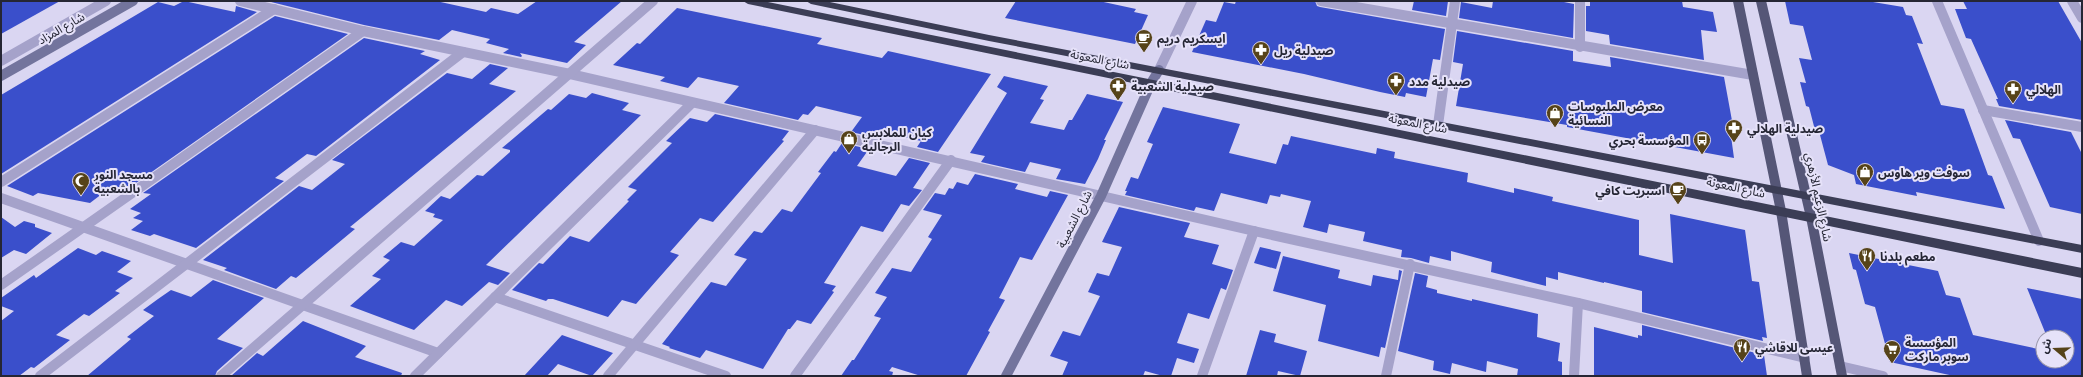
<svg xmlns="http://www.w3.org/2000/svg" width="2083" height="377" font-family="'PT Sans Narrow','Noto Sans Arabic',sans-serif">
<style>
.building{fill:#3a4fcb}
.lines{fill:none;stroke-linecap:round;stroke-linejoin:round}
.street{stroke:#a5a2ca;stroke-width:10}
.secondary{stroke:#73749d;stroke-width:10}
.primary{stroke:#555677;stroke-width:10}
.highway{fill:#3b3d55;fill-rule:evenodd}
.labels{text-anchor:middle;dominant-baseline:central;stroke-width:4;stroke-linejoin:round;paint-order:stroke}
.street-label{font-size:12px;fill:#252634;stroke:#e6e2f9}
.poi-label{font-size:12px;font-weight:bold;fill:#252634;stroke:#e6e2f9;text-anchor:start}
</style>
<rect width="100%" height="100%" fill="#dad6f2"/>
<!-- building -->
<g class="building">
<path d="M1,1H60L1,34Z"/>
<path d="M184,1L235,12L236,6L257,12L1,174V95L158,2L174,6Z"/>
<path d="M267,1H436L486,12L491,8L518,14L537,1H622L574,42L586,45L567,63L520,53L522,56L521,57L503,53L509,49L486,43L490,39L452,30L439,40L364,25Z"/>
<path d="M1016,1H1099L1136,9L1134,12L1148,15L1135,44L1005,18Z"/>
<path d="M1236,1H1315L1317,6L1320,7L1445,29L1440,60L1433,59L1426,97L1406,93L1405,97L1380,92L1304,74L1192,52L1206,20L1216,22L1224,2L1235,4Z"/>
<path d="M1414,1H1448L1446,16L1412,10Z"/>
<path d="M1493,1H1559L1574,4L1573,38L1459,18L1461,2L1492,8Z"/>
<path d="M1590,1H1682L1683,7L1713,12L1717,32L1701,30L1704,60L1610,44L1609,35L1586,31V6H1590Z"/>
<path d="M1785,1H1867L1903,7L1906,15L1912,16L1923,44L1917,43L1941,105L1964,109L1988,175L1992,176L2005,209L1916,192L1917,196L1856,184L1854,175L1828,165L1820,135L1816,134L1809,107L1806,106L1800,82L1806,83L1799,58L1812,60L1803,26L1790,24Z"/>
<path d="M1963,1H2058L2082,43V120L1999,106L1996,99H1998L1971,39L1966,38L1955,9H1967Z"/>
<path d="M677,8L822,38L817,44L882,58L888,51L991,74L938,152L917,147L921,141L882,132L878,138L851,132L862,117L816,106L808,115L803,114L798,120L724,103L739,86L698,77L688,88L660,81L665,77L613,65L637,43L640,44Z"/>
<path d="M275,16L348,34L126,190L111,187L90,203L38,193L33,196L7,186Z"/>
<path d="M1457,31L1573,51V61L1611,67L1610,57L1724,77L1735,137L1731,136L1734,158L1567,127V125L1456,106L1463,64L1453,62Z"/>
<path d="M364,38L425,51L420,54L440,60L316,156L307,154L275,178L284,181L196,248L154,234L150,236L131,230L143,221L133,218L141,213L130,209L151,194L143,193Z"/>
<path d="M490,64L508,68L489,84L516,91L350,227L355,229L296,278L291,276L276,289L224,270L227,268L203,260L299,186L312,190L345,164L332,160L447,73L472,79Z"/>
<path d="M1004,76L1048,86L1040,99L1044,100L1030,123L1064,130L1069,120H1072L1087,94L1123,102L1104,140H1106L1098,159L1085,184L1056,179L1061,169L1030,162L1025,172L981,162L985,156L970,153L1007,93L997,87Z"/>
<path d="M592,93L629,103L622,110L641,115L486,265L510,273L498,285L489,282L462,306L446,300L414,330L350,306L381,279L372,276L390,260L383,257L401,242L414,246L443,220L433,217L435,214L425,211L441,196L450,199L477,175L483,176L510,152V150L502,148L548,109L551,110L569,94L586,98Z"/>
<path d="M1163,107L1240,124L1229,153L1276,164L1283,144L1288,145L1291,136L1376,154L1377,148L1395,152L1394,158L1468,173L1467,182L1514,193V188L1553,197L1552,201L1639,220V255L1673,263L1670,214L1745,230L1752,281L1759,282L1767,338L1762,337L1763,341L1642,312V291L1604,282V283L1558,272V280L1546,277V286L1491,272L1492,262L1451,251V261L1430,256L1429,263L1411,258L1401,257L1402,250L1363,241L1365,232L1329,224L1327,233L1303,227L1311,201L1281,194L1280,197L1270,195L1267,204L1221,193L1214,211L1196,207L1194,211L1125,195L1127,191H1125L1131,177L1138,179L1153,144L1147,142Z"/>
<path d="M715,114L789,131L782,140L784,141L713,222L700,218L670,252L679,255L636,304L622,300L608,317L553,299H548L546,301L512,290L539,263L543,264L570,236L589,242L629,201L627,200L637,190L628,187L672,143L666,141L690,118L707,122Z"/>
<path d="M2005,120L2071,132L2082,154V214L2050,207L2020,139L2013,138Z"/>
<path d="M842,143L869,149L857,166L896,176L909,158L930,163L913,188L922,190L909,206L901,204L883,232L861,226L824,283L836,286L832,291L834,292L811,324L797,320L790,329H788L763,369L706,350L700,358L669,348L670,347L662,344L711,282L726,286L747,259L734,255L754,231L762,233L782,209L792,212L821,173L818,172L834,151L836,152Z"/>
<path d="M975,174L1018,184L1015,189L1047,197L1050,191L1068,195L1032,260L1020,257L999,298L1005,300L988,331L990,332L966,376H921L892,367L889,371L893,372L892,376H841L852,360H854L881,318L874,316L887,297L875,293L892,268L911,272L932,239L928,237L942,215L923,210L935,193L945,195L949,188L953,189L957,182L968,185Z"/>
<path d="M1119,207L1190,223L1184,237L1219,245L1212,264L1233,270L1226,290L1221,288L1209,319L1188,313L1177,343L1199,349L1194,363L1177,358L1171,376H1163L1145,371L1143,376H1062L1068,362L1050,356L1063,331L1080,336L1100,296L1088,292L1097,273L1109,276L1122,247L1102,242Z"/>
<path d="M1,217L15,227L24,221L35,224V227L52,233L26,254L14,250L1,258Z"/>
<path d="M1260,247L1281,252L1276,269L1254,263Z"/>
<path d="M78,248L96,255L102,251L131,261L117,272L133,278L115,291L120,293L89,316L84,314L56,335L70,340L34,368L31,367L19,376H1V321L14,311L1,306V298L34,275L36,278Z"/>
<path d="M1849,253L1938,271L1946,295L1960,298L1973,335L2043,350V361H2067V337H2047L2027,288L2082,299V376H1954L1890,362L1875,307L1865,304L1856,270L1853,269Z"/>
<path d="M1283,256L1340,270L1338,278L1371,286L1373,275L1398,280L1399,270L1402,271L1385,348L1381,347L1379,357L1318,341L1326,305L1273,291Z"/>
<path d="M1415,273L1428,276L1426,287L1437,290V293L1472,301V299L1538,314L1537,337L1560,343L1558,361L1562,362V376H1517L1518,369L1487,361L1486,372L1452,363L1450,374L1433,370L1434,361L1398,351Z"/>
<path d="M213,280L264,298L217,339L243,348L217,371L215,376H87L131,339L127,337L154,316L143,310L158,299L171,290L191,297Z"/>
<path d="M303,321L366,346L355,357L402,373L401,376H231L257,353L263,356Z"/>
<path d="M1642,325L1764,355L1767,376H1594V327L1638,338V335L1642,336Z"/>
<path d="M1260,330L1276,334L1274,342L1307,351L1300,376L1278,371L1277,376H1246Z"/>
<path d="M562,335L613,353L592,376L558,364L547,376H524Z"/>
</g>
<g class="lines">
<!-- street -->
<g class="street">
<path d="M240,1L363,31L570,74L1254,231L1578,303L1805,358"/>
<path d="M1321,1L1753,75"/>
<path d="M1580,1V47"/>
<path d="M1937,1L2039,241"/>
<path d="M2072,1L2082,18"/>
<path d="M1,61L106,1"/>
<path d="M1159,70L1192,1"/>
<path d="M1983,110L2082,127"/>
<path d="M1438,125L1455,1"/>
<path d="M1,182L274,9"/>
<path d="M1,198L438,353"/>
<path d="M1,285L363,31"/>
<path d="M495,297L726,376"/>
<path d="M1840,366L1883,376"/>
<path d="M40,376L463,52"/>
<path d="M221,376L653,1"/>
<path d="M415,376L692,103"/>
<path d="M608,376L815,130"/>
<path d="M795,376L951,160"/>
<path d="M1202,376L1254,231"/>
<path d="M1386,376L1410,264"/>
<path d="M1574,376L1578,303"/>
</g>
<!-- secondary -->
<g class="secondary">
<path d="M1,76L133,1"/>
<path d="M1006,376L1101,196L1151,83L1159,70"/>
</g>
<!-- primary -->
<g class="primary">
<path d="M1738,1L1781,211L1807,376"/>
<path d="M1761,1L1811,217L1842,376"/>
</g>
<!-- highway -->
<g class="highway">
<path d="M743,1H763L2082,268V278L748,4Z"/>
<path d="M806,1H825L989,35L2082,245V253L989,41L811,4Z"/>
</g>
</g>
<!-- icons -->
<defs>
<symbol id="cafe-pin" viewBox="-11 -11 22 30"><path d="M0 17L-7.5 6A9.5 9.5 0 1 1 7.5 6Z" fill="#564319" stroke="#e6e2f9"/><path d="M-5.5-4.5H6V0H3Q3 3.5 0 3.5H-2.5Q-5.5 3.5-5.5 0ZM3-3.2v2h1.7v-2ZM-6 4.5H4V6H-6Z" fill="#fff"/></symbol>
<symbol id="pharmacy-pin" viewBox="-11 -11 22 30"><path d="M0 17L-7.5 6A9.5 9.5 0 1 1 7.5 6Z" fill="#564319" stroke="#e6e2f9"/><path d="M-2-6h4v4h4v4h-4v4h-4v-4h-4v-4h4Z" fill="#fff"/></symbol>
<symbol id="shop-pin" viewBox="-11 -11 22 30"><path d="M0 17L-7.5 6A9.5 9.5 0 1 1 7.5 6Z" fill="#564319" stroke="#e6e2f9"/><path d="M-5-2.5h2.3a2.7 3.5 0 0 1 5.4 0H5L5.5 6h-11ZM-1.5-2.5h3a1.5 2.3 0 0 0-3 0Z" fill="#fff"/></symbol>
<symbol id="bus-pin" viewBox="-11 -11 22 30"><path d="M0 17L-7.5 6A9.5 9.5 0 1 1 7.5 6Z" fill="#564319" stroke="#e6e2f9"/><path d="M-5-6H5V4H4V6H2V4H-2V6H-4V4H-5ZM-3.5-4V0h7V-4ZM-3.5 1.2v1.5H-2V1.2ZM2 1.2v1.5H3.5V1.2Z" fill="#fff"/></symbol>
<symbol id="mosque-pin" viewBox="-11 -11 22 30"><path d="M0 17L-7.5 6A9.5 9.5 0 1 1 7.5 6Z" fill="#564319" stroke="#e6e2f9"/><path d="M3.5-4.9A6 6 0 1 0 3.5 4.9A5 5 0 1 1 3.5-4.9Z" fill="#fff"/></symbol>
<symbol id="restaurant-pin" viewBox="-11 -11 22 30"><path d="M0 17L-7.5 6A9.5 9.5 0 1 1 7.5 6Z" fill="#564319" stroke="#e6e2f9"/><path d="M-5-6h1v4h1v-4h1v4h1v-4h1v5L-1.5 .5V6h-2V.5L-5-1ZM5-6V6H3V1.5H1.5Q1.5-4 5-6Z" fill="#fff"/></symbol>
<symbol id="supermarket-pin" viewBox="-11 -11 22 30"><path d="M0 17L-7.5 6A9.5 9.5 0 1 1 7.5 6Z" fill="#564319" stroke="#e6e2f9"/><path d="M-6-5.5h2.5l.6 2H6L4.5 2H-2.5L-4.4-4H-6ZM-1.5 3.2a1.3 1.3 0 1 0 .1 0ZM3 3.2a1.3 1.3 0 1 0 .1 0Z" fill="#fff"/></symbol>
</defs>
<g fill-rule="evenodd">
<use href="#cafe-pin" x="1134" y="28" width="20" height="27"/>
<use href="#pharmacy-pin" x="1251" y="40" width="20" height="27"/>
<use href="#pharmacy-pin" x="1386" y="71" width="20" height="27"/>
<use href="#pharmacy-pin" x="1108" y="76" width="20" height="27"/>
<use href="#pharmacy-pin" x="2003" y="79" width="20" height="27"/>
<use href="#shop-pin" x="1545" y="103" width="20" height="27"/>
<use href="#pharmacy-pin" x="1724" y="118" width="20" height="27"/>
<use href="#shop-pin" x="839" y="129" width="20" height="27"/>
<use href="#bus-pin" x="1692" y="130" width="20" height="27"/>
<use href="#shop-pin" x="1855" y="162" width="20" height="27"/>
<use href="#mosque-pin" x="71" y="171" width="20" height="27"/>
<use href="#cafe-pin" x="1668" y="180" width="20" height="27"/>
<use href="#restaurant-pin" x="1857" y="246" width="20" height="27"/>
<use href="#restaurant-pin" x="1732" y="337" width="20" height="27"/>
<use href="#supermarket-pin" x="1882" y="339" width="20" height="27"/>
</g>
<g class="labels">
<!-- street labels -->
<g class="street-label">
<text transform="translate(61 28) rotate(-30)">شارع المزاد</text>
<text transform="translate(1100 59) rotate(11)">شارع المعونة</text>
<text transform="translate(1418 123) rotate(11)">شارع المعونة</text>
<text transform="translate(1736 187) rotate(12)">شارع المعونة</text>
<text transform="translate(1819 197) rotate(78)">شارع الزعيم الأزهري</text>
<text transform="translate(1074 219) rotate(-63)">شارع الشعبية</text>
</g>
<!-- poi labels -->
<g class="poi-label">
<text x="1157" y="38">ايسكريم دريم</text>
<text x="1274" y="50">صيدلية ريل</text>
<text x="1409" y="81">صيدلية مدد</text>
<text x="1131" y="86">صيدلية الشعبية</text>
<text x="2026" y="89">الهلالي</text>
<text x="1568" y="106">معرض الملبوسات<tspan x="1568" dy="14">النسائية</tspan></text>
<text x="1747" y="128">صيدلية الهلالي</text>
<text x="862" y="132">كيان للملابس<tspan x="862" dy="14">الرجالية</tspan></text>
<text x="1689" y="140" text-anchor="end">المؤسسة بحري</text>
<text x="1878" y="172">سوفت وير هاوس</text>
<text x="94" y="174">مسجد النور<tspan x="94" dy="14">بالشعبية</tspan></text>
<text x="1665" y="190" text-anchor="end">اسبريت كافي</text>
<text x="1880" y="256">مطعم بلدنا</text>
<text x="1905" y="342">المؤسسة<tspan x="1905" dy="14">سوبر ماركت</tspan></text>
<text x="1755" y="347">عيسى للاقاشي</text>
</g>
</g>
<!-- border -->
<rect width="2083" height="377" fill="none" stroke="#252634" stroke-width="4"/>
<!-- north arrow -->
<g transform="translate(2055 349) rotate(289)"><circle r="19" fill="#e6e2f9" stroke="#9997aa"/>
<path d="M0-3L7 15L0 10L-7 15Z" fill="#564319"/>
<text y="-6" font-size="11" font-weight="bold" text-anchor="middle" fill="#252634">ش</text>
</g>
</svg>
